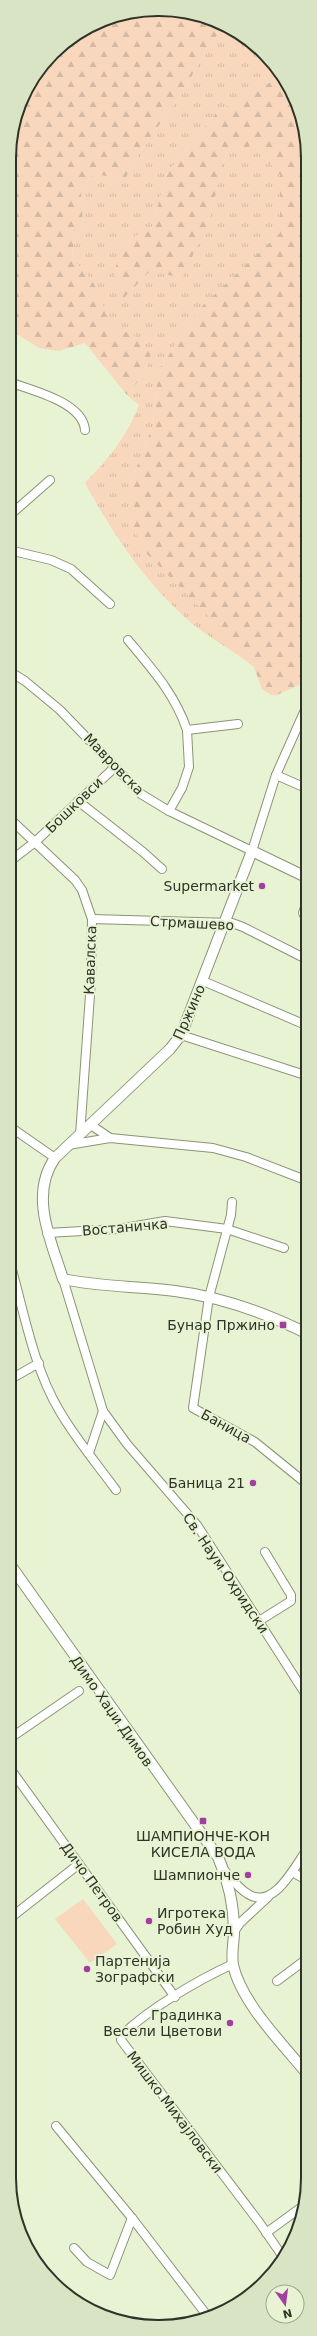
<svg xmlns="http://www.w3.org/2000/svg" width="317" height="2336" font-family="'DejaVu Sans',sans-serif">
<style>
.grass{fill:url(#grass-tufts)}
.forest{fill:url(#forest-firs)}
.pitch{fill:#f8d7bd}
.lines{fill:none;stroke-linecap:round;stroke-linejoin:round}
.minor-casing{stroke:#8a9476;stroke-width:10}
.tertiary-casing{stroke:#8a9476;stroke-width:12}
.minor{stroke:#fff;stroke-width:8}
.tertiary{stroke:#fff;stroke-width:10}
.poi-dot{fill:#a33da1;stroke:#e8f3d3;stroke-width:1.5}
.labels{text-anchor:middle;dominant-baseline:central;stroke-width:4;stroke-linejoin:round;paint-order:stroke}
.street-label{font-size:14px;fill:#2f3327;stroke:#e8f3d3}
.poi-label{font-size:14px;fill:#2f3327;stroke:#e8f3d3;text-anchor:end}
.rim{fill:none;stroke:#2f3327;stroke-width:2}
</style>
<defs>
<pattern id="grass-tufts" width="24" height="20" patternUnits="userSpaceOnUse"><rect width="24" height="20" fill="#f8d7bd"/><path d="M3 7l-1-3M5 7V3M7 7l1-3M15 17l-1-3M17 17v-4M19 17l1-3" fill="none" stroke="#d5b9a2"/></pattern>
<pattern id="forest-firs" width="22" height="20" patternUnits="userSpaceOnUse"><rect width="22" height="20" fill="#f8d7bd"/><path d="M5 1l3.5 6h-7zM16 11l3.5 6h-7z" fill="#d5b9a2"/></pattern>
</defs>
<rect width="100%" height="100%" fill="#e8f3d3"/>
<!-- grass -->
<path class="grass" d="M227,26L264,53L280,77L217,112L167,173L151,230L119,243L122,300L150,271L209,221L226,154L254,145L280,175V233L201,307L158,371L153,425L132,479L254,667C237,653 217,642 199,629C150,590 115,538 85,483C109,458 126,438 139,405L127,395L147,370L116,335L72,258L74,239L83,225L81,189L93,174L125,179L140,152L184,90L211,41Z"/>
<!-- forest -->
<g class="forest">
<path d="M169,9L227,26L211,41L184,90L140,152L125,179L93,174L81,189L83,225L74,239L72,257L94,284L116,335L130,331L151,352L147,370L127,395L85,343L59,351L39,348L9,329V148L25,92L60,46L111,17Z"/>
<path d="M280,77L297,101L308,149V681L277,695H271L262,689L254,667L241,649L146,553L129,521L132,479L153,425L158,371L201,307L280,233V175L254,145L226,154L209,221L182,278L150,271L122,300L115,275L119,243L151,230L167,173L217,112Z"/>
</g>
<!-- pitch -->
<path class="pitch" d="M83,1899L117,1944L90,1963L55,1919Z"/>
<g class="lines">
<defs>
<g id="minor">
<path d="M9,382C31,390 83,402 85,430"/>
<path d="M9,516L50,480"/>
<path d="M9,550L51,560L71,569L110,604"/>
<path d="M128,640C152,669 175,694 187,730"/>
<path d="M9,671L25,681L60,710L141,794L169,811L252,851L276,775L304,712L308,708"/>
<path d="M276,775L308,789"/>
<path d="M78,801L143,852L162,869"/>
<path d="M169,811L182,788L189,767L187,730L238,724"/>
<path d="M9,818L75,880L82,890L92,919L91,981L80,1135"/>
<path d="M9,862L35,842L114,768"/>
<path d="M92,919L232,923L243,927L308,960"/>
<path d="M308,922L303,913L308,899"/>
<path d="M203,981L308,1026"/>
<path d="M9,1016V1012"/>
<path d="M181,1035L308,1076"/>
<path d="M91,1125L110,1138"/>
<path d="M9,1126L55,1158"/>
<path d="M68,1145L110,1138L213,1148L246,1157L308,1181"/>
<path d="M232,1202L231,1215L209,1297L193,1408L255,1442L308,1485"/>
<path d="M47,1233L118,1229L165,1221L227,1229L284,1248"/>
<path d="M9,1259C23,1307 33,1367 59,1410C75,1438 97,1464 116,1490"/>
<path d="M63,1279L103,1411L127,1444L197,1525L308,1698"/>
<path d="M9,1380L39,1363"/>
<path d="M89,1453L103,1411"/>
<path d="M259,1621L291,1601V1595L265,1552"/>
<path d="M9,1739L79,1691"/>
<path d="M9,1767L175,1997"/>
<path d="M224,1870C231,1878 238,1888 248,1894C274,1911 296,1864 308,1848"/>
<path d="M294,1873L308,1881"/>
<path d="M9,1919L79,1864"/>
<path d="M234,1932L240,1923L268,1897"/>
<path d="M233,1964C198,1980 150,2008 122,2035L121,2040L259,2222L283,2257"/>
<path d="M277,1981L308,1958"/>
<path d="M56,2126L132,2218L209,2318"/>
<path d="M266,2233L303,2206"/>
<path d="M74,2248L87,2262L110,2275L132,2218"/>
</g>
<g id="tertiary">
<path d="M308,1334C266,1313 222,1297 175,1291C138,1286 100,1287 63,1279C51,1241 29,1195 55,1158L170,1049L181,1035L252,851L308,878"/>
<path d="M9,1563L218,1857C228,1880 234,1906 234,1931C234,1943 231,1953 233,1965C242,2004 283,2044 308,2075"/>
</g>
</defs>
<!-- minor casing -->
<use href="#minor" class="minor-casing"/>
<!-- tertiary casing -->
<use href="#tertiary" class="tertiary-casing"/>
<!-- minor -->
<use href="#minor" class="minor"/>
<!-- tertiary -->
<use href="#tertiary" class="tertiary"/>
</g>
<!-- markers -->
<g class="poi-dot">
<circle cx="262" cy="886" r="4"/>
<rect x="279" y="1321" width="8" height="8" rx="2"/>
<circle cx="253" cy="1483" r="4"/>
<rect x="199" y="1817" width="8" height="8" rx="2"/>
<circle cx="248" cy="1875" r="4"/>
<circle cx="149" cy="1921" r="4"/>
<circle cx="87" cy="1969" r="4"/>
<circle cx="230" cy="2023" r="4"/>
</g>
<g class="labels">
<!-- street labels -->
<g class="street-label">
<text transform="translate(114 764) rotate(46)">Мавровска</text>
<text transform="translate(74 805) rotate(-44)">Бошковси</text>
<text transform="translate(192 923) rotate(3)">Стрмашево</text>
<text transform="translate(90 960) rotate(-88)">Кавалска</text>
<text transform="translate(189 1012) rotate(-66)">Пржино</text>
<text transform="translate(125 1227) rotate(-5)">Востаничка</text>
<text transform="translate(226 1426) rotate(29)">Баница</text>
<text transform="translate(226 1573) rotate(56)">Св. Наум Охридски</text>
<text transform="translate(112 1711) rotate(55)">Димо Хаџи Димов</text>
<text transform="translate(92 1882) rotate(54)">Дичо Петров</text>
<text transform="translate(175 2112) rotate(53)">Мишко Михајловски</text>
</g>
<!-- poi labels -->
<g class="poi-label">
<text x="254" y="886">Supermarket</text>
<text x="275" y="1325">Бунар Пржино</text>
<text x="245" y="1483">Баница 21</text>
<text x="203" y="1836" text-anchor="middle">ШАМПИОНЧЕ-КОН<tspan x="203" dy="16">КИСЕЛА ВОДА</tspan></text>
<text x="240" y="1875">Шампионче</text>
<text x="157" y="1913" text-anchor="start">Игротека<tspan x="157" dy="16">Робин Худ</tspan></text>
<text x="95" y="1961" text-anchor="start">Партенија<tspan x="95" dy="16">Зографски</tspan></text>
<text x="222" y="2015">Градинка<tspan x="222" dy="16">Весели Цветови</tspan></text>
</g>
</g>
<!-- crop -->
<path d="M0 0H317V2336H0ZM158 16H159A142 142 0 0 1 301 158V2178A142 142 0 0 1 159 2320H158A142 142 0 0 1 16 2178V158A142 142 0 0 1 158 16Z" fill="#d9e4c5" fill-rule="evenodd"/>
<path class="rim" d="M158 16H159A142 142 0 0 1 301 158V2178A142 142 0 0 1 159 2320H158A142 142 0 0 1 16 2178V158A142 142 0 0 1 158 16Z"/>
<!-- north arrow -->
<g transform="translate(285 2304) rotate(166)"><circle r="19" fill="#e8f3d3" stroke="#9ea68e"/>
<path d="M0-3L7 15L0 10L-7 15Z" fill="#a33da1"/>
<text y="-6" font-size="11" font-weight="bold" text-anchor="middle" fill="#2f3327">N</text>
</g>
</svg>
